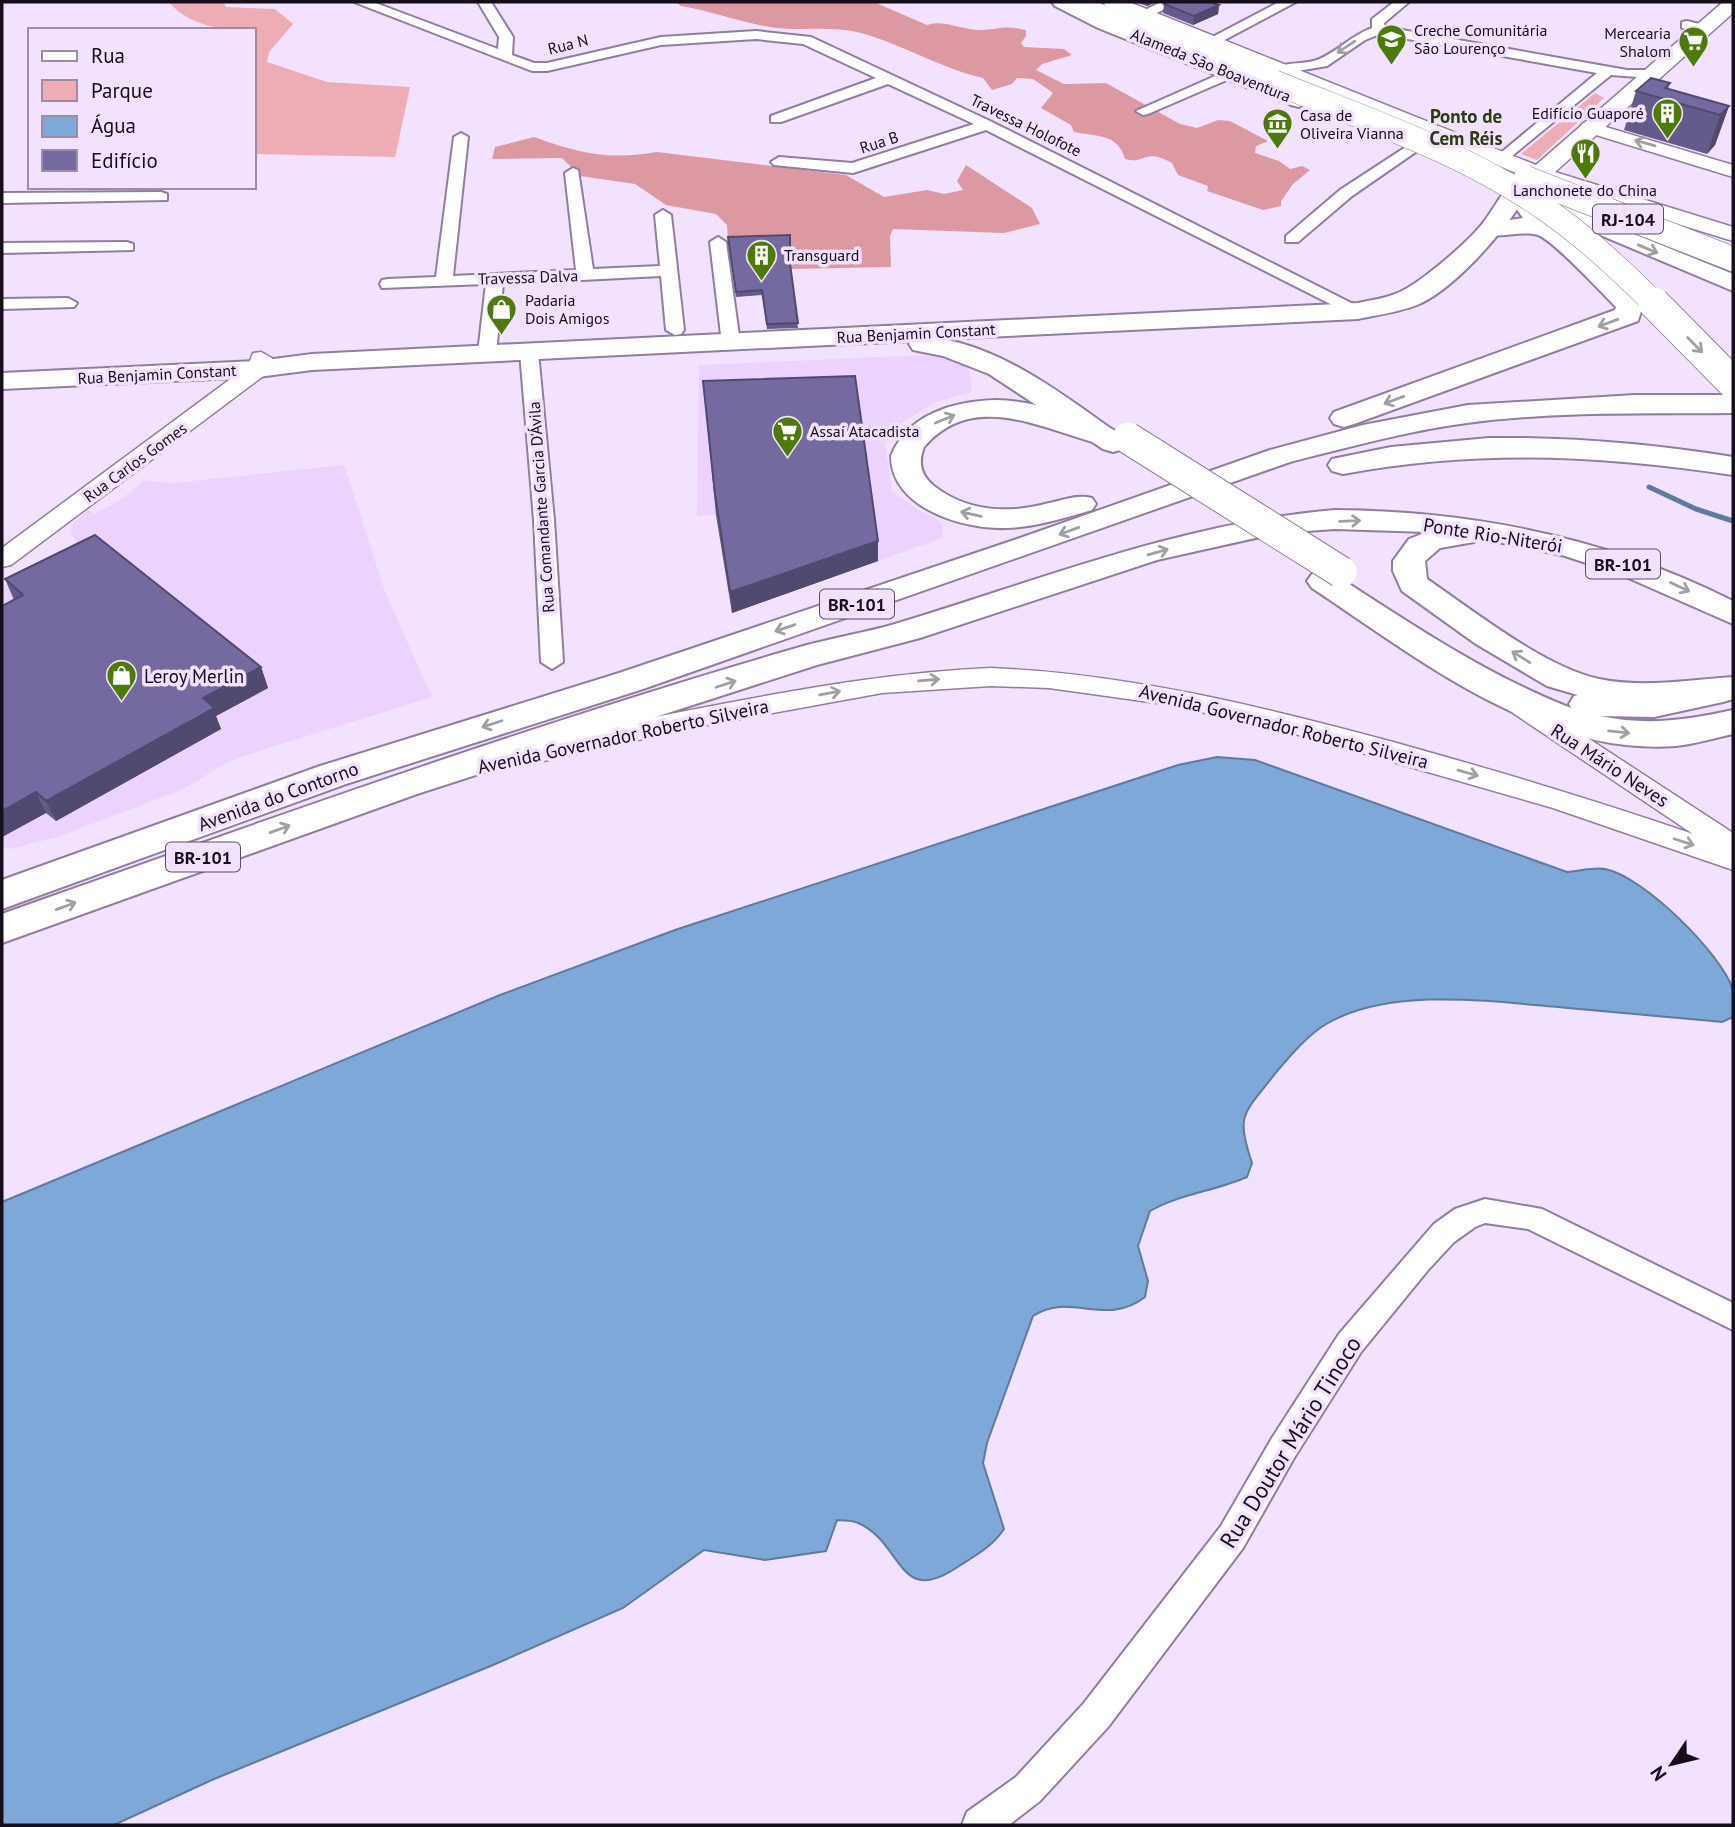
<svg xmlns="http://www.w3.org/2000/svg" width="1735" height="1827" font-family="'PT Sans',sans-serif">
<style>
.built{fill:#ecd3fe}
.green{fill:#eeadb4}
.forest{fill:#dd99a1}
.water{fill:#7ea8d7;stroke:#5f7a9f;stroke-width:2}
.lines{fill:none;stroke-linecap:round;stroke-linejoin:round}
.stream{stroke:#5f7a9f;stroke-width:5}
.minor-casing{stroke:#917d9f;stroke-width:4}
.tertiary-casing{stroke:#917d9f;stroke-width:3}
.secondary-casing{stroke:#917d9f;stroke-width:3}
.primary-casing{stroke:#917d9f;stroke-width:4}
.motorway-casing{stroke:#917d9f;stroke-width:4}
.minor{fill:#fff;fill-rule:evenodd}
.tertiary{fill:#fff;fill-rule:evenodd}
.secondary{fill:#fff;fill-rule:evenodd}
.primary{fill:#fff;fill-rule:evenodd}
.motorway{fill:#fff;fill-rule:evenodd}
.primary-bridge-casing{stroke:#917d9f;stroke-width:33;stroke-linecap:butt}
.motorway-bridge-far1-casing{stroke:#917d9f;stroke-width:25;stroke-linecap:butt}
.motorway-bridge-casing{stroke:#917d9f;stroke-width:33;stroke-linecap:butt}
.primary-bridge{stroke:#fff;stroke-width:31}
.motorway-bridge-far1{stroke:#fff;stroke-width:24}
.motorway-bridge{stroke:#fff;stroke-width:31}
.wall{fill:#645b8a}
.shaded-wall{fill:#514a70}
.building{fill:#746aa0;stroke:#514a70;stroke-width:2}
.oneway{stroke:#a29fa4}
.labels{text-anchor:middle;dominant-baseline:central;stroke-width:7;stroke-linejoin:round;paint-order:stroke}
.far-poi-label{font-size:16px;fill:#160f1b;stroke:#f3e2ff;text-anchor:start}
.far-street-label{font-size:16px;fill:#160f1b;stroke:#f3e2ff}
.shield{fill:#f3e2ff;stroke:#584e5f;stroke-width:2}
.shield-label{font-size:18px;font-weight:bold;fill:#160f1b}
.far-quarter-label{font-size:19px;font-weight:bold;fill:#283f0d;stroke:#f3e2ff}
.street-label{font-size:19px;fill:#160f1b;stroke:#f3e2ff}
.poi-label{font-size:19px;fill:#160f1b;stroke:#f3e2ff;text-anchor:start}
.near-street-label{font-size:23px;fill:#160f1b;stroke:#f3e2ff}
</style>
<rect width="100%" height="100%" fill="#f3e2ff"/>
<!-- built -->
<g class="built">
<path d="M926,355L968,364L972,392L933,403L903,422L885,443L892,491L915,508L937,519L942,524V538L878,561L855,396L716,515L697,516L699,365Z"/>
<path d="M344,465L385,592L432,697L243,756L222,765L184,789L57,837L10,849L2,846V586L82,549L70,532L73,523L89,510L95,514L122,499L143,481L172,483Z"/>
</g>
<!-- green -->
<g class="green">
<path d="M169,2H223L226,7L275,9L293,24L269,52L267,62L327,82L410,87L395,157L254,154V30C223,30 190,27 169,2Z"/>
<path d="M1595,93L1604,98L1537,160L1521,154Z"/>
</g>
<!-- forest -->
<g class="forest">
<path d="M676,2H874L927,25C944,19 964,31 982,30C1003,29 1002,25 1026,30V36L1021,43L1024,47L1064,49L1072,55L1042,64L1036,70L1064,84L1106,83L1180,124L1197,128L1218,120L1230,121L1268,141L1256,146L1255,153L1279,161L1290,169L1302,166L1310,170L1293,184L1281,201V206L1263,210L1207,191L1208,186L1178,175L1172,163C1143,147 1146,165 1125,159C1117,133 1098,137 1074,132L1071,125L1041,108L1053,93L1033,79L1017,78L1012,84L992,90L983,78C940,68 904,45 861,33C831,25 800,32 770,27C740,22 711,11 681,6Z"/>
<path d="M534,137C581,154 608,160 657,152L846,175L884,197L927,190L944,194L963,190L957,181L966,165L1032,208L1040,224L1004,233L893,229L890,236L891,267L790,269V240L728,242L727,225L716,214L666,205L635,184L580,176L562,158L492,159L495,147Z"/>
</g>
<!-- water -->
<path class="water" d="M1217,757L1255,760L1567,872C1579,871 1594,867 1605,869C1643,876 1722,954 1733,990C1735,998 1733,1009 1733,1017L1722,1022C1671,1017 1620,1013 1568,1008C1495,1002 1394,986 1328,1023C1307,1035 1289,1057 1274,1075C1244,1114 1235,1114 1252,1163L1247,1177C1215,1191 1180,1194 1150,1211L1138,1246L1148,1281L1145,1297C1105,1328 1071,1291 1033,1316L987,1443L983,1463L1004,1529C993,1546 976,1555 959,1566C897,1609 904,1543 858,1523C853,1520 844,1521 837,1520L826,1551L765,1560L704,1550L623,1608L493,1665L214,1779L114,1825H2V1202L500,995L675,930L1178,765Z"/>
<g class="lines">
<!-- stream -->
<path class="stream" d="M1649,487L1696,509L1733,521"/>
<defs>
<g id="minor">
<path d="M354,2H373L498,49L499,37L478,2H491L513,37L512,55L534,63H547L661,37L756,31L811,37L992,122L1367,311L1358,316L1352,315L986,130L853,173L774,165L771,162L779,157L852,163L974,124L888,84L781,122H771V116L876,78L803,44L756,39L661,45L547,71H532Z"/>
<path d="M1161,2H1178L1147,18L1135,15Z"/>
<path d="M1279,2H1296L1215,45L1203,42Z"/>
<path d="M1394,2H1409L1384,23L1385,27L1627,70H1650L1657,74L1650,78L1611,75L1502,164L1494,159L1497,156L1597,73L1380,34L1365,40L1327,66L1280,74L1273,70C1284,61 1303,65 1317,60C1336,53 1352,35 1372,28V19Z"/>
<path d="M1687,21L1708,26L1710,29L1703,33L1682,28V22Z"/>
<path d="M1649,48L1675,55L1677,58L1670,62L1644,55L1642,52Z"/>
<path d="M1231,69L1236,70V76L1148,114L1143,115L1136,111Z"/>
<path d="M461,133L468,137L453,276L576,270L565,173L573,168L578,170L593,269L660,266L655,215L663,210L671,215L684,330L681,334L675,335L666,330L661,276L503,284L496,353L487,358L478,353L486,284L382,288L380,284L382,280L388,279L436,277L454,137Z"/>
<path d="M1415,141L1420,143V149L1352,196L1298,242H1286V236L1340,190Z"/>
<path d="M161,192L167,194V200L2,203V193Z"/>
<path d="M718,237L726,242L740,343L731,348L722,343L710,242Z"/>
<path d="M127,242L133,244V250L2,253V243Z"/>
<path d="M68,298L77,303L74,307L2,309V299Z"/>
<path d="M529,347L538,352L554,520L563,662L552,669L541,662L534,520L520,352Z"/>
<path d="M1485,1199L1542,1209L1733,1303V1330L1528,1229L1485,1223L1475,1227L1454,1242L1428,1270L1361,1352L1294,1458L1243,1548L1108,1727L1040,1801L1009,1825H962L967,1812L1016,1777L1084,1703L1221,1526L1272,1438L1339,1334L1434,1224L1455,1209Z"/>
</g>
<g id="tertiary">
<path d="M1589,122L1733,165V177L1583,131L1580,127L1583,123Z"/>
<path d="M261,352L272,358L266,374L11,565L2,567V548L248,366L253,353Z"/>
<path d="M991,668C1129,674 1260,706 1393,742C1494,770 1594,800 1693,834L1513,713L1509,707L1513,701L1522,698L1531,701L1733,833V870L1553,808L1278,729L1164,704L1049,688L991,686L882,693L697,727L530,764L520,762L516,755L520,748C583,731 648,718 712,706C805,688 897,672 991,668Z"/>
</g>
<path id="secondary" d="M1103,2H1129L1536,165L1723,2H1733V13L1555,172L1733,227V241L1531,179L1106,6Z"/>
<g id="primary">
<path d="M1052,2H1078L1307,95L1310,100L1299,107L1291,105L1098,28L1055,6Z"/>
<path d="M1539,167L1548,169L1551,174L1530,192L1733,274V291L1522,202C1501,235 1453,290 1417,305C1399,312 1377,315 1358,319L943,339C1011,352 1068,399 1123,437L1128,443L1123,449L1113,452L1103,449L989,374L943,356L913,350L909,344L911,341L312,370L258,377L2,389V373L258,361L312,354L1358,303C1371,300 1388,298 1400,292C1422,282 1468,242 1483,223C1500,201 1509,174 1539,167Z"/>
<path d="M1323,571L1334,574C1411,624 1486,675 1571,708L1569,704L1574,696L1586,693L1654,695L1723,680L1733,683V699L1723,702L1654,717L1601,716C1646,726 1688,720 1733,710V734C1715,738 1695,744 1676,746C1539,756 1419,659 1312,588L1307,581L1312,574Z"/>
</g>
<g id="motorway">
<path d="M1069,2H1097L1282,77L1285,82L1282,87H1266L1072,6Z"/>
<path d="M1516,184L1525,186L1541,208L1639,299L1643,305L1638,321L1354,424L1344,427L1334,424L1330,418L1334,412L1615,310L1616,307C1602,293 1553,240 1538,235C1520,230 1501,239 1483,234L1479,229L1483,224L1523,218L1504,191L1507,186Z"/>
<path d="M1635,395H1733V413C1645,414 1555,411 1467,423C1407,431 1349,447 1290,462L643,689L346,784L2,909V880L320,766L619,673L1020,538L1270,450L1363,425L1468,405Z"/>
<path d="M996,400C1038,401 1075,415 1114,430L1119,436L1114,442L1104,445C1046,431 974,388 924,447C918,462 920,475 934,486C967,512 1009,514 1049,503C1064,500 1077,494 1092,498L1096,504L1092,510C1064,518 1036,527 1007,528C964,530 891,508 891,456C908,414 954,401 996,400Z"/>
<path d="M1489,438C1572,437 1652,444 1733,457V475C1598,455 1478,449 1343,474L1332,471L1328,465L1332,459L1391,447Z"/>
<path d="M1335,510C1475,511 1608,538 1733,601V624L1617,573L1562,555L1477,538L1474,542L1440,548L1425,561L1427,579C1474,611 1544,667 1599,679C1642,688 1689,680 1733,677V699L1641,705L1598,701L1547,686L1476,644L1402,591L1393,571V561L1409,539L1427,532L1335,529L1278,533L1157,560L920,638L817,665L417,794L2,943V914C266,820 530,725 800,647C831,638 864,633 895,624C1041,580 1181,523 1335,510Z"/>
</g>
</defs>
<!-- minor casing -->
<use href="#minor" class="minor-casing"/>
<!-- tertiary casing -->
<use href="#tertiary" class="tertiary-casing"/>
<!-- secondary casing -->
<use href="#secondary" class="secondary-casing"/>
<!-- primary casing -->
<use href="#primary" class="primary-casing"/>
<!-- motorway casing -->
<use href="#motorway" class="motorway-casing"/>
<!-- minor -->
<use href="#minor" class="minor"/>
<!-- tertiary -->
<use href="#tertiary" class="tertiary"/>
<!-- secondary -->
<use href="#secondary" class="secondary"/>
<!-- primary -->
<use href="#primary" class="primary"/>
<!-- motorway -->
<use href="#motorway" class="motorway"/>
<defs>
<path id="primary-bridge" d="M1128,438L1341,572"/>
<g id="motorway-bridge-far1">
<path d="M1274,82C1367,120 1465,152 1548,211C1587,238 1622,271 1656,305"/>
<path d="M1526,178L1733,259"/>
</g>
<path id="motorway-bridge" d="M1654,303L1733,383"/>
</defs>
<!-- primary-bridge casing -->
<use href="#primary-bridge" class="primary-bridge-casing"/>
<!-- motorway-bridge-far1 casing -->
<use href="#motorway-bridge-far1" class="motorway-bridge-far1-casing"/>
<!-- motorway-bridge casing -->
<use href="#motorway-bridge" class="motorway-bridge-casing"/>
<!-- primary-bridge -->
<use href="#primary-bridge" class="primary-bridge"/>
<!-- motorway-bridge-far1 -->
<use href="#motorway-bridge-far1" class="motorway-bridge-far1"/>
<!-- motorway-bridge -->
<use href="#motorway-bridge" class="motorway-bridge"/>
</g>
<!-- wall -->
<g class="wall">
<path d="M1135,2H1156L1147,6Z"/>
<path d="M1164,4L1219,5L1218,14L1193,25L1163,13Z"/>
<path d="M1670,83L1668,89L1729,106L1715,145L1707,154L1624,130L1636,91Z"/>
<path d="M728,237L790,266L798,328L767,329L762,295L736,297Z"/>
<path d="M703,381L878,561L732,613L716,515Z"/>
<path d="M5,579L261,667L268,688L216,716L221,729L56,821L46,813L2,837V606L14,600Z"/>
</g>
<!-- shaded-wall -->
<g class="shaded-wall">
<path d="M1147,2H1156L1147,6Z"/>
<path d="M1219,5L1218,14L1193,25L1194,16Z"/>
<path d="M1729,106L1715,145L1707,154L1720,115Z"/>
<path d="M878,541V561L732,613L730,592Z"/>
<path d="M261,667L268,688L216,716L221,729L56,821L46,801L203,698Z"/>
<path d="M36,792L46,813L2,837V811Z"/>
</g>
<!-- building -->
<g class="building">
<path d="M1167,2H1209L1219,5L1194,16L1164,4Z"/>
<path d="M1651,78L1670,83L1665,88L1729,106L1720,115L1636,91Z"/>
<path d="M790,235V264L798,323L767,324L762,290L736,292L728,237Z"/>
<path d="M855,376L878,541L730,592L715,494L703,381Z"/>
<path d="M95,535L261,667L203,698L214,708L46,801L36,792L2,811V606L23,595L5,579Z"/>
</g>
<!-- one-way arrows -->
<defs><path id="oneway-shaft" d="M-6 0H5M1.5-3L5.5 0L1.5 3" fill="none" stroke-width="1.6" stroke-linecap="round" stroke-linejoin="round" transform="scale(1.75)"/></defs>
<g class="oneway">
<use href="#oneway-shaft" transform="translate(1346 47) rotate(146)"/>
<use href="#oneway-shaft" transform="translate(1645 143) rotate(-164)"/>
<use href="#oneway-shaft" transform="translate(1648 249) rotate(23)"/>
<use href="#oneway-shaft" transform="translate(1608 323) rotate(160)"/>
<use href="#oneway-shaft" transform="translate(1695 345) rotate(45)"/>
<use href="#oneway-shaft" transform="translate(1394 400) rotate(160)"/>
<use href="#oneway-shaft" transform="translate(945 419) rotate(-22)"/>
<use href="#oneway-shaft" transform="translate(971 514) rotate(-167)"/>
<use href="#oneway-shaft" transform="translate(1350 521) rotate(-2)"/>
<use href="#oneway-shaft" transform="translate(1069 531) rotate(160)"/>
<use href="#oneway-shaft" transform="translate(1158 552) rotate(-16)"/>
<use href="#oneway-shaft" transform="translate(1680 587) rotate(26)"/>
<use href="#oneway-shaft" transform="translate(785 628) rotate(161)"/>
<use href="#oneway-shaft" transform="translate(1521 657) rotate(-148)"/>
<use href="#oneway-shaft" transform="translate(929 680) rotate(-5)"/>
<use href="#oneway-shaft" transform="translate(726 684) rotate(-18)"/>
<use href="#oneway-shaft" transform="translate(830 693) rotate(-10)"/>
<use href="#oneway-shaft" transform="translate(492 724) rotate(162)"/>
<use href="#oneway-shaft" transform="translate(1619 732) rotate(6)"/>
<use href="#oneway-shaft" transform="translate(1468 773) rotate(16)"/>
<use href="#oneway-shaft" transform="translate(280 829) rotate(-20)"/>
<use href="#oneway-shaft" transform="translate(1684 842) rotate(18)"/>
<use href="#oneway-shaft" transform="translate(66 906) rotate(-20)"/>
</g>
<!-- icons -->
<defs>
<symbol id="school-pin" viewBox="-11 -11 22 30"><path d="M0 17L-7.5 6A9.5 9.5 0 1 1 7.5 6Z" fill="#4c7c07" stroke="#f3e2ff"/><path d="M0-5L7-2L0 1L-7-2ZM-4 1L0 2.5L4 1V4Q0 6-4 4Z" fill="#fff"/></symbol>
<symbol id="supermarket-pin" viewBox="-11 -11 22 30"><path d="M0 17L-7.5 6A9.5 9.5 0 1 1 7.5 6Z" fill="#4c7c07" stroke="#f3e2ff"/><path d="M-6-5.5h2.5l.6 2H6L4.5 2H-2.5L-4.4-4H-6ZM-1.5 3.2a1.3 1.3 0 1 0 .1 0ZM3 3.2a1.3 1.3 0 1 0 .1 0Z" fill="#fff"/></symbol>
<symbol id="building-pin" viewBox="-11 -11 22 30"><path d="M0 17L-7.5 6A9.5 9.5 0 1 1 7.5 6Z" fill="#4c7c07" stroke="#f3e2ff"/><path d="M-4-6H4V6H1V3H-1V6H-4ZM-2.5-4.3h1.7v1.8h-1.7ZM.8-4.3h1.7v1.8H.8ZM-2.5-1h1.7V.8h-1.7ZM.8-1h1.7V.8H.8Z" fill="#fff"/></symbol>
<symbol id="museum-pin" viewBox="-11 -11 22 30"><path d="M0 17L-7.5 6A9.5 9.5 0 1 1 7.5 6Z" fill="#4c7c07" stroke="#f3e2ff"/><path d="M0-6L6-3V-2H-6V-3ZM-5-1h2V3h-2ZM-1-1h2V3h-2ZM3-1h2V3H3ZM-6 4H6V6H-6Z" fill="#fff"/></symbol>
<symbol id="restaurant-pin" viewBox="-11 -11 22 30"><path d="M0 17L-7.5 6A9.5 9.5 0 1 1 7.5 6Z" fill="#4c7c07" stroke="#f3e2ff"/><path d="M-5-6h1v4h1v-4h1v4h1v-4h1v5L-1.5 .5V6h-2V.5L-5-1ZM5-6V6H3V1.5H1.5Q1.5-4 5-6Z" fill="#fff"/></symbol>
<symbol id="shop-pin" viewBox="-11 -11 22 30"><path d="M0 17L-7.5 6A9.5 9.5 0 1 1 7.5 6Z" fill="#4c7c07" stroke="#f3e2ff"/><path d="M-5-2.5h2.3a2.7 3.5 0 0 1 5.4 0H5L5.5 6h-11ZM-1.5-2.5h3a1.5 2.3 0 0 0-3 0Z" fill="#fff"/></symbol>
</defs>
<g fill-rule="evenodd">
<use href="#school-pin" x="1374" y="22" width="35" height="47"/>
<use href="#supermarket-pin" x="1676" y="24" width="35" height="47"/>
<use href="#building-pin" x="1650" y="96" width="35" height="47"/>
<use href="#museum-pin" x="1260" y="106" width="35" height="47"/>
<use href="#restaurant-pin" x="1568" y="136" width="35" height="47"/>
<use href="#building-pin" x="744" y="238" width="35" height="47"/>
<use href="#shop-pin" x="484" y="292" width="35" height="47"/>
<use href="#supermarket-pin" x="770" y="414" width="35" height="47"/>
<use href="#shop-pin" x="104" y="658" width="35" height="47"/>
</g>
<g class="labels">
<!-- far-poi labels -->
<g class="far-poi-label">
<text x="1414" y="30">Creche Comunitária<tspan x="1414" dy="18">São Lourenço</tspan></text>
<text x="1671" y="33" text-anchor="end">Mercearia<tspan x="1671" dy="18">Shalom</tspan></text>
<text x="1644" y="113" text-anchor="end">Edifício Guaporé</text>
<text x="1300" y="115">Casa de<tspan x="1300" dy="18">Oliveira Vianna</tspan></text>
<text x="1585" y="190" text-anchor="middle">Lanchonete do China</text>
<text x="784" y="255">Transguard</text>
<text x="525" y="300">Padaria<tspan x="525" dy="18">Dois Amigos</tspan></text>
<text x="810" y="431">Assaí Atacadista</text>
</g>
<!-- far-street labels -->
<g class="far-street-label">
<text transform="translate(568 44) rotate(-14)">Rua N</text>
<text transform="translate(1211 65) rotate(22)">Alameda São Boaventura</text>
<text transform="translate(1026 125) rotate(26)">Travessa Holofote</text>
<text transform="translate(879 142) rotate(-18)">Rua B</text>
<text transform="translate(528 277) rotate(-2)">Travessa Dalva</text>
<text transform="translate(916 333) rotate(-3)">Rua Benjamin Constant</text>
<text transform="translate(157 374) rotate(-3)">Rua Benjamin Constant</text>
<text transform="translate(135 462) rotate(-36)">Rua Carlos Gomes</text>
<text transform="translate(541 507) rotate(-94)">Rua Comandante Garcia D'Ávila</text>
</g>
<!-- shield labels -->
<g class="shield">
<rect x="1593" y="204.5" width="70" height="29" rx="5"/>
<rect x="1586" y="549.5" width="74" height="29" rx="5"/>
<rect x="820" y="589.5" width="74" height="29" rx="5"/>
<rect x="166" y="842.5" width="74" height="29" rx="5"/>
</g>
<g class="shield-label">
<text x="1628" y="219">RJ-104</text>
<text x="1623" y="564">BR-101</text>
<text x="857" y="604">BR-101</text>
<text x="203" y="857">BR-101</text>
</g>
<!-- far-quarter labels -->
<g class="far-quarter-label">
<text x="1466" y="116">Ponto de<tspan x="1466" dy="22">Cem Réis</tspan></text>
</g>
<!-- street labels -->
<g class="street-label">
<text transform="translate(1493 535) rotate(9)">Ponte Rio-Niterói</text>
<text transform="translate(1284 726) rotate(14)">Avenida Governador Roberto Silveira</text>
<text transform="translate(623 736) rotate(-12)">Avenida Governador Roberto Silveira</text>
<text transform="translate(1610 765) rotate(33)">Rua Mário Neves</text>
<text transform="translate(278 796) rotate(-20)">Avenida do Contorno</text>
</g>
<!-- poi labels -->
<g class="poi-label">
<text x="144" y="676">Leroy Merlin</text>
</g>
<!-- near-street labels -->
<g class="near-street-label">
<text transform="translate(1290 1442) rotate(-58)">Rua Doutor Mário Tinoco</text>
</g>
</g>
<!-- border -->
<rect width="1735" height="1827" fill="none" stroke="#160f1b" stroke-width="7"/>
<!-- legend -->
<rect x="28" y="28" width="228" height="161" fill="#f3e2ff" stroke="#9b8ea4" stroke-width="2"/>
<rect x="42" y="51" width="35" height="10" fill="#ffffff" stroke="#9b8ea4" stroke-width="2"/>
<text x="91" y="63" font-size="21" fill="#160f1b">Rua</text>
<rect x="42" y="80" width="35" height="21" fill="#eeadb4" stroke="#9b8ea4" stroke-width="2"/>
<text x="91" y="98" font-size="21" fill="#160f1b">Parque</text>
<rect x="42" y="116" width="35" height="21" fill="#7ea8d7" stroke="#9b8ea4" stroke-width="2"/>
<text x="91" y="133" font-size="21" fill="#160f1b">Água</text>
<rect x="42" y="150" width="35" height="21" fill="#746aa0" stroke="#9b8ea4" stroke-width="2"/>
<text x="91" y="168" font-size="21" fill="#160f1b">Edifício</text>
<!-- north arrow -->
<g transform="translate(1672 1764) rotate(235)" stroke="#f3e2ff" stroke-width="5" paint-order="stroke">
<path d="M0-5L12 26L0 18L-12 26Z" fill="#160f1b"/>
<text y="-10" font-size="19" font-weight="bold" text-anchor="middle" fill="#160f1b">N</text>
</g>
</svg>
